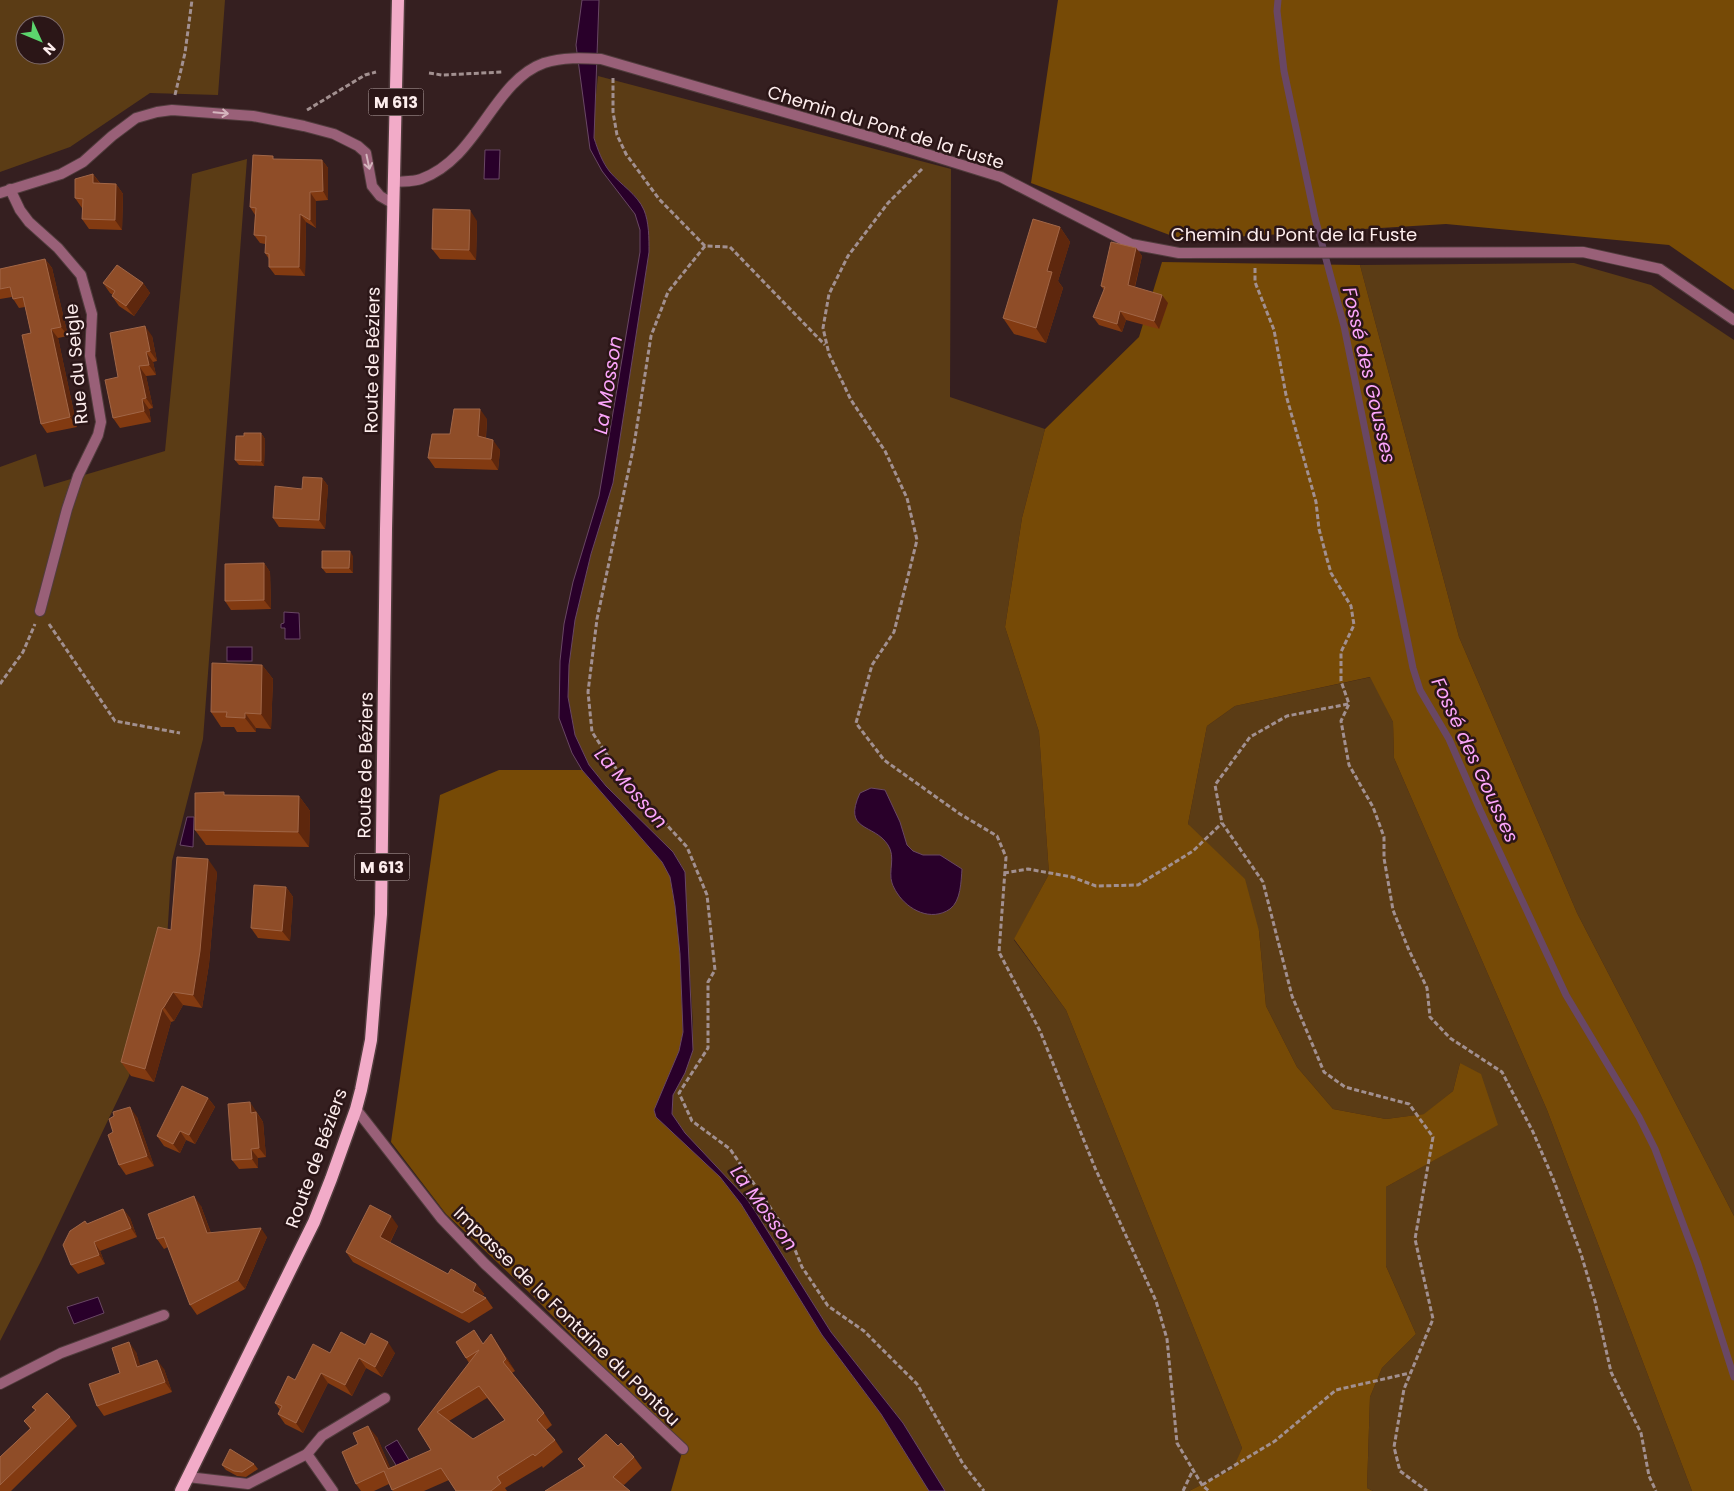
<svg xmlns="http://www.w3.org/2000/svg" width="1734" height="1491" font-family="Poppins,sans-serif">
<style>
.green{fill:#5b3c15;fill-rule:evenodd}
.forest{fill:#764a06}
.water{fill:#29002a;stroke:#694764}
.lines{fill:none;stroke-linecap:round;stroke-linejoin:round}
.stream{stroke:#694764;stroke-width:7}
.minor-casing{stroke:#513c3d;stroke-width:12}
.primary-casing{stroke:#513c3d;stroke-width:15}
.path{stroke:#a29090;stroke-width:3;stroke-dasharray:5 2.5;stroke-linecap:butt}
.minor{stroke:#996078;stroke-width:10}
.primary{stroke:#f2abc8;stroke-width:12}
.wall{fill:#823a11;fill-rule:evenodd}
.shaded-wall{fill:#5e270d}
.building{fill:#8f4d28;stroke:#a16647;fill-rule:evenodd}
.oneway{stroke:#d5b5be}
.labels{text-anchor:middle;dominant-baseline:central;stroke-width:5;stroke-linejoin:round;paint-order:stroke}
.shield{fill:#2b1617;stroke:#beacad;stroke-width:1}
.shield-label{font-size:16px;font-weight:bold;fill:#fdeded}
.street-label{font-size:18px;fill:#fdeded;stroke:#2b1617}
.water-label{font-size:19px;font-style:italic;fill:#fca5fb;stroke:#2b1617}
</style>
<rect width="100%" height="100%" fill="#351f20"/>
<!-- green -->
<g class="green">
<path d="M0,0H225L218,95L150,93L70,147L0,172ZM25,25H55V55H25Z"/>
<path d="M598,76L951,169L950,397L1045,429L1022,518L1005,627L1039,732L1049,874L1014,940L1066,1010L1242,1448L1234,1469L1189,1491H945L903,1423L831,1332L755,1211L745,1198L685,1133L672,1114L673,1095L685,1073L693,1050V1023L683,868L673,852L606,786L589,765L575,735L568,697L569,665L575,620L591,554L613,483L649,252L648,234L643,209L637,198L609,171L600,155L594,138L593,123Z"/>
<path d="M247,159L203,739L172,861L167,939L129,1076L41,1261L0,1341V467L36,454L44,487L165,451L192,174Z"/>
<path d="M1574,263L1651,285L1734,340V1216L1577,913L1459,637L1360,265Z"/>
<path d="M1371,677L1393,722L1394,758L1547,1110L1692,1491H1373L1367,1488L1370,1397L1382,1368L1416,1334L1386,1266V1187L1497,1125L1460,1063L1453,1091L1425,1114L1386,1119L1333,1109L1297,1067L1266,1006L1259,931L1188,824L1207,726L1235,706Z"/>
</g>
<!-- forest -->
<g class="forest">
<path d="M1058,0H1734V290L1669,245L1446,224L1183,240L1031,183Z"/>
<path d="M1162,262L1360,265L1459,637L1577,913L1734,1216V1491H1692L1547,1110L1394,758L1393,722L1370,677L1235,706L1207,726L1188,824L1245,879L1259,931L1266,1006L1297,1067L1333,1109L1386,1119L1424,1114L1453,1091L1460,1063L1481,1074L1498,1125L1386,1187V1266L1416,1334L1382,1368L1370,1397L1367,1488L1373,1491H1189L1233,1469L1242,1448L1066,1010L1014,939L1049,874L1039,732L1005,627L1022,518L1045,429L1139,337Z"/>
<path d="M499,770H582L662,862L670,877L675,906L680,954L683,1032L679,1051L654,1110L720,1177L741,1204L822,1335L881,1414L929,1491H671L683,1449L533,1296L446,1214L391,1142L440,795Z"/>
</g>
<!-- water -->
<g class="water">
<path d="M582,0H599L594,138C598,150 602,162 610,172C621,185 637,194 644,210C649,222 649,238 649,252L613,483L591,554L575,620L569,665L568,697L575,735L589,765L606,786L673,852L685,872L693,1050L685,1073L673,1095L672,1114L685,1133L746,1198L755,1211L831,1332L903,1423L945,1491H929L881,1414L822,1335L741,1204L720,1177L656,1117L654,1110L679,1051L683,1032L680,954L675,906L670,877L662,862L582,770L572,753L559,718L560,661L564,624L573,582L599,496L640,252V230L635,214L602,171L590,149L576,45Z"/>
<path d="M485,150H500L499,179H484Z"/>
<path d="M284,612L299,613L300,639H285V628H281V624L284,623Z"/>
<rect x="227" y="647" width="25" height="14"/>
<path d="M871,788L885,790L900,822L907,845L913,851L923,855H940L962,869C961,881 961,901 950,909C931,922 908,910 897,893C895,890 893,886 892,883C888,871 896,857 888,845C874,823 842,832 860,793Z"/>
<path d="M187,817H194L193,847L180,845Z"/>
<path d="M98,1297L104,1313L74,1324L67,1307Z"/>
<path d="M397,1440L411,1463L399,1470L385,1447Z"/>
</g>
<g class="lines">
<!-- stream -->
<path class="stream" d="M1278,0L1277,11L1284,71L1315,218L1344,326L1413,668L1420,690L1449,739L1480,810L1566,995L1639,1117L1655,1149L1698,1264L1734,1377"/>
<defs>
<g id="minor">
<path d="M394,182C402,181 413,182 421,179C478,159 493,81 544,63C563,57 582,58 601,59L888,142L1001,177L1131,244L1179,253L1583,252L1660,269L1734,320"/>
<path d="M10,189L20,210L29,222L58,248L81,275L92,314L90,356L101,422L98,435L78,476L67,509L40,611"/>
<path d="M0,193L61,174L83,162L112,136L136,118L157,112L172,110L253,116L304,126L334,134L358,146L366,153L372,186L380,196L392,203"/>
<path d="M356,1109L441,1218L485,1264L683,1449"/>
<path d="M0,1384L61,1353L164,1315"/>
<path d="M307,1454L322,1436L385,1398"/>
<path d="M188,1477L248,1484L307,1454L333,1491"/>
</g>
<path id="primary" d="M181,1491L314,1222L331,1179L356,1109L361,1090L371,1040L381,914L386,529L398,0"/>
</defs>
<!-- minor casing -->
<use href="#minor" class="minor-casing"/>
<!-- primary casing -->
<use href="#primary" class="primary-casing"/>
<!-- path -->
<g class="path">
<path d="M429,73L442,75L502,72"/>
<path d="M613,78V112L617,135L626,154L659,199L705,246L730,247L825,345"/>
<path d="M175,95L185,53L192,0"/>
<path d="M307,110L365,75L376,72"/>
<path d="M922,169L888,203L848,256L829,294L823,328L829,354L851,400L885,451L907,498L917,540L894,632L872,665L856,723L884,760L960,814L997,836L1006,857L999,952L1040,1031L1095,1168L1156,1301L1167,1339L1177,1443L1202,1485L1209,1491"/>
<path d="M705,246L668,292L651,336L634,445L597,619L588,692L592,732L619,773L687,847L707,895L715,970L708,982V1048L679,1093L692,1121L730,1149L789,1235L802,1267L828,1306L864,1331L917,1384L963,1464L984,1491"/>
<path d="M1255,268V282L1274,330L1286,395L1316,502L1319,529L1327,559L1331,573L1351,606L1354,625L1341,652V681L1349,704L1341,721L1349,765L1373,807L1384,837V858L1393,910L1408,948L1427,988L1430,1017L1450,1038L1502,1072L1533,1132L1554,1181L1581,1254L1595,1301L1611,1372L1641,1433L1649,1476L1656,1491"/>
<path d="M49,624L115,721L180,733"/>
<path d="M0,684L23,652L35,624"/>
<path d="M1348,704L1287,716L1250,737L1215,785L1222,823L1263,882L1292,996L1324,1072L1345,1087L1409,1104L1433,1137L1415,1239L1433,1319L1404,1389L1394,1447L1400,1471L1427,1491"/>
<path d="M1004,873L1028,869L1072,877L1096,886L1138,885L1193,851L1222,823"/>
<path d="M1202,1485L1275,1441L1336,1390L1410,1373"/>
<path d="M1183,1491L1193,1470"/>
</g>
<!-- minor -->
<use href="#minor" class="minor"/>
<!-- primary -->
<use href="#primary" class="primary"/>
</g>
<!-- wall -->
<g class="wall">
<path d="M276,159L322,160L328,168V200L316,201V228L306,222L305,276L275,275L269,267V259L265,253V244L260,243L254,235L255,215L250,207Z"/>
<path d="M93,174L100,183L116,184L123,194L122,230L89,229L82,219V208L75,198Z"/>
<path d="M477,221L476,260L440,259L432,249Z"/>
<path d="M1060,227L1070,242L1058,281L1063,288L1046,343L1014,334L1003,318Z"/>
<path d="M1136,248L1142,256L1135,287L1168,303L1159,329L1126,320L1122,332L1099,325L1093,317L1104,290L1101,286Z"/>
<path d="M45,259L52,268L68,336L58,338L77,427L47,433L41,424L31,333L25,307L19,308L12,297L0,299V269Z"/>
<path d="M103,283H143L150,293L134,316L119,306L112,296L113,295L110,293Z"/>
<path d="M152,336L157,361L153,362L156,375L146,376L153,408L149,409L151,422L120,428L113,418Z"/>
<path d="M487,419L486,438L500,450L498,470L435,468L428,458L450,434Z"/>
<path d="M261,433L265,439L264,466L239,465L235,460L244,436Z"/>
<path d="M322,478L328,486L325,529L279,527L273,518L302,489Z"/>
<path d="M353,556V573H326L322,568Z"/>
<path d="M264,563L270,572L271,609L231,610L225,601Z"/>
<path d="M262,665L273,679L271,729L256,728V732H237L234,727H221L211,712Z"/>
<path d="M226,795L299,796L310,811L309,847L206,845L195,830Z"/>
<path d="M217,872L209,964L202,1008L183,1005L174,1021L171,1022L154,1082L131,1076L121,1062L171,930Z"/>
<path d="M286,887L293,897L290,941L258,938L251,928Z"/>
<path d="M208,1098L215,1107L195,1144L186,1140L180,1153L164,1146L157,1136Z"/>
<path d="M256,1111L263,1122L266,1157L258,1158V1168L239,1169L232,1160Z"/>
<path d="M137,1117L154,1166L126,1175L119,1165L113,1132Z"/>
<path d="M201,1206L211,1233L267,1237L245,1289L197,1315L190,1305L168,1247L164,1249L157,1239Z"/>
<path d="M123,1209L130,1218L137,1237L100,1251L105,1264L78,1274L71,1265L87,1224Z"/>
<path d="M398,1226L390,1243L448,1274L476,1284L484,1294L482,1296L486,1298L493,1308L469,1323L353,1262L346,1252Z"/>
<path d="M491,1334L515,1371L512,1373L544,1413L552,1425L546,1430L555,1440L563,1452L543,1468L542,1466L505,1488L507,1491H456L449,1480L424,1491H393L389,1484L374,1491H361L356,1484L377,1437L390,1468L431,1450L418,1429L469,1363L456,1342L483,1344ZM487,1398L505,1420L473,1439L449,1421Z"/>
<path d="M365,1345L395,1353L382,1377L366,1368L352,1396L328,1383L303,1433L285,1424L278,1414L280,1410L275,1403L295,1380L330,1353Z"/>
<path d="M136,1352L140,1366L164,1369L172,1392L104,1416L97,1406L120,1373Z"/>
<path d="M32,1407L70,1417L77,1426L11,1491H0V1457L30,1429L24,1421L35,1410Z"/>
<path d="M618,1446L634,1457L642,1468L624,1485L584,1467L578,1459Z"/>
<path d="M254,1464L258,1469L246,1477L237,1476L226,1470L222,1465Z"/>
</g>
<!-- shaded-wall -->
<g class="shaded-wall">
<path d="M322,160L328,168V200L323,191Z"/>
<path d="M93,174L100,184L93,183Z"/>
<path d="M116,184L123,194L122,230L115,220Z"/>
<path d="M310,192L316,201V228L310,220Z"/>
<path d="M470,210L477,221L476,260L469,250Z"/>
<path d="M300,214L306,222L305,276L299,267Z"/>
<path d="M1060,227L1070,242L1058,281L1063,288L1046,343L1036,328L1047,271Z"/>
<path d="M1136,248L1142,256L1133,293L1128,285Z"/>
<path d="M45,259L52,268L68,336L61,327Z"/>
<path d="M143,283L150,293L134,316L126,306Z"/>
<path d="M1162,295L1168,303L1159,329L1154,321Z"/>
<path d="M1120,311L1126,320L1122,332L1117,324Z"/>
<path d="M145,326L152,336L157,361L150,351Z"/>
<path d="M51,329L58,338L77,427L70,417Z"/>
<path d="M146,352L153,362L156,375L149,365Z"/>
<path d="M139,366L146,376L153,408L146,398Z"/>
<path d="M142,399L149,409L151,422L144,411Z"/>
<path d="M480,409L487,419L485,446L478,436Z"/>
<path d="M261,433L265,439L264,466L261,461Z"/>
<path d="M493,440L500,450L498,470L491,459Z"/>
<path d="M322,478L328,486L325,529L319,520Z"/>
<path d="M350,551L353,556V573L349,568Z"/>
<path d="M264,563L270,572L271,609L264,600Z"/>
<path d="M262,665L273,679L271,729L261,714Z"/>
<path d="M245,713L256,728V732L245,718Z"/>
<path d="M299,796L310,811L309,847L298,832Z"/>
<path d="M208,859L217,872L209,964L202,1008L193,995Z"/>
<path d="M286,887L293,897L290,941L282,931Z"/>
<path d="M173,992L183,1005L174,1021L164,1007Z"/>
<path d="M162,1009L171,1022L154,1082L145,1069Z"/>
<path d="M208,1098L215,1107L195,1144L189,1135Z"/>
<path d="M250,1102L256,1111L257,1114L256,1112L263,1122L266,1157L259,1148L251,1113Z"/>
<path d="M130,1107L137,1117L154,1166L147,1156Z"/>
<path d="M180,1131L186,1140L180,1153L173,1144Z"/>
<path d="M251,1149L258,1158V1168L252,1159Z"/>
<path d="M194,1196L201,1206L214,1242L207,1233Z"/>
<path d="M123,1209L130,1218L137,1237L131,1228Z"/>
<path d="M391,1216L398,1226L387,1248L380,1237Z"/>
<path d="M261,1228L267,1237L245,1289L238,1280Z"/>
<path d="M94,1242L100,1251L105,1264L99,1255Z"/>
<path d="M476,1284L484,1294L480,1301L473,1291Z"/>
<path d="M491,1334L499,1346L515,1371L506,1359Z"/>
<path d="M129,1342L136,1352L144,1377L137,1367Z"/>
<path d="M388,1342L395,1353L382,1377L375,1367Z"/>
<path d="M359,1358L366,1368L352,1396L345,1385Z"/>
<path d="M157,1360L164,1369L172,1392L165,1382Z"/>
<path d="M321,1373L328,1383L303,1433L296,1423Z"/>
<path d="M368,1426L377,1437L396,1481L388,1469Z"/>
</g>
<!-- building -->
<g class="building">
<path d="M253,155L273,156V159L322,160L323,191L310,192V220L300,214L299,267H269V254L265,253L266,236L254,235L256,208L250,207Z"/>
<path d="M93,174V183L116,184L115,220L82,219L83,199L75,198V179Z"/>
<path d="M433,209L470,210L469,250L432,249Z"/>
<path d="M1033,219L1060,227L1047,271L1052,272L1036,328L1003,318Z"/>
<path d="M1111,242L1136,248L1128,285L1162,295L1154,321L1120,311L1117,324L1093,317L1105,287L1101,286Z"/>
<path d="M45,259L61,327L51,329L70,417L41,424L22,335L31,333L23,297L13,299L10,287L0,289V269Z"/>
<path d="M117,265L143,283L126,306L112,296L115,291L103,283Z"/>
<path d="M145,326L150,351L146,352L149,365L139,366L146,398L142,399L144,411L113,418L105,380L118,377L110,333Z"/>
<path d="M454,409H480L478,436L493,440L491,459L428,458L432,434H450Z"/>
<path d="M244,433H261V461L235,460L236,436H244Z"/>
<path d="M303,477L322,478L319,520L273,518L275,486L302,489Z"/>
<path d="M322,551H350L349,568H322Z"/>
<path d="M264,563V600L225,601V564Z"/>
<path d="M212,663L262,665L261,714L245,713V718L226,717L227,712H211Z"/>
<path d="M224,792V795L299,796L298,832L195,830V793Z"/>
<path d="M177,857L208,859L200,951L193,995L173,992L164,1007L162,1009L145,1069L121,1062L158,927L171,930Z"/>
<path d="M254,885L286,887L282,931L251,928Z"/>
<path d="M182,1086L208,1098L189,1135L180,1131L173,1144L157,1136Z"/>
<path d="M250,1102L251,1113L256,1112L259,1148L251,1149L252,1159L232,1160L228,1104Z"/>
<path d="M130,1107L147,1156L119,1165L108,1135L113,1132L109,1119L114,1116L113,1112Z"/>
<path d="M194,1196L207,1233L261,1228L238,1280L190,1305L164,1237L157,1239L148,1214Z"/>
<path d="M370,1205L391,1216L380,1237L448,1274L451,1269L476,1284L473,1291L486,1298L462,1313L346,1252Z"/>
<path d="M123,1209L131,1228L94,1242L99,1255L71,1265L63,1245L70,1231L85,1221L87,1224Z"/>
<path d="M474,1330L483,1344L491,1334L506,1359L503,1362L544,1413L537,1420L555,1440L535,1456L533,1454L497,1477L501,1483L491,1491H456L441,1468L392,1490L384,1471L356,1484L342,1452L358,1444L353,1433L368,1426L388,1469L431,1450L418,1429L479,1350L466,1358L456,1342ZM479,1386L505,1420L473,1439L437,1412Z"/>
<path d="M341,1332L365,1345L371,1333L388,1342L375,1367L359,1358L345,1385L321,1373L296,1423L278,1414L282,1406L275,1403L288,1376L295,1380L313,1344L330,1353Z"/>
<path d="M129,1342L137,1367L157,1360L165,1382L97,1406L89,1384L120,1373L112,1348Z"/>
<path d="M47,1393L70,1417L0,1485V1457L31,1428L24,1421L36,1410L32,1407Z"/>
<path d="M606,1434L618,1446L621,1443L634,1457L613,1477L630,1491H545L585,1466L578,1459Z"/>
<path d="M230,1449L254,1464L242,1472L234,1471L222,1465Z"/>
</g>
<!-- one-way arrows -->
<defs><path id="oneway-shaft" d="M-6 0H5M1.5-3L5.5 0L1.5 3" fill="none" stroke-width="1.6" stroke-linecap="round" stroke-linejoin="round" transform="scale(1.25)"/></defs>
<g class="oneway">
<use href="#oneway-shaft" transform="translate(221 113) rotate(5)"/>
<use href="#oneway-shaft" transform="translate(368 162) rotate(78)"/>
</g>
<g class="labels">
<!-- shield labels -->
<g class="shield">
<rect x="368.5" y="88.5" width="55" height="27" rx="4"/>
<rect x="354.5" y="853.5" width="55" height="27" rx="4"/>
</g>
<g class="shield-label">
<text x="396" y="102">M 613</text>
<text x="382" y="867">M 613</text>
</g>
<!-- street labels -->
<g class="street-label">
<text transform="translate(886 127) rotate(17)">Chemin du Pont de la Fuste</text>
<text x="1294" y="234">Chemin du Pont de la Fuste</text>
<text transform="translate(372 360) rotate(-89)">Route de Béziers</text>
<text transform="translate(76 364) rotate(-95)">Rue du Seigle</text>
<text transform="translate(365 765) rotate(-89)">Route de Béziers</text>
<text transform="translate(316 1158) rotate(-70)">Route de Béziers</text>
<text transform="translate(567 1316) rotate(44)">Impasse de la Fontaine du Pontou</text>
</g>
<!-- water labels -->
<g class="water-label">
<text transform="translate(1369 375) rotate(77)">Fossé des Gousses</text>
<text transform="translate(608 385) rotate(-81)">La Mosson</text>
<text transform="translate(1475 760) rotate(65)">Fossé des Gousses</text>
<text transform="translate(631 788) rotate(49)">La Mosson</text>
<text transform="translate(764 1208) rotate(54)">La Mosson</text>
</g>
</g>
<!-- north arrow -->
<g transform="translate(40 40) rotate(134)"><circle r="24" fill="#2b1617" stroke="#7f6c6d"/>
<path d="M0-4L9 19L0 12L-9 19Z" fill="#5cd56d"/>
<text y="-8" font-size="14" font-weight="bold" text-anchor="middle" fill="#fdeded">N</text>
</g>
</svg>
